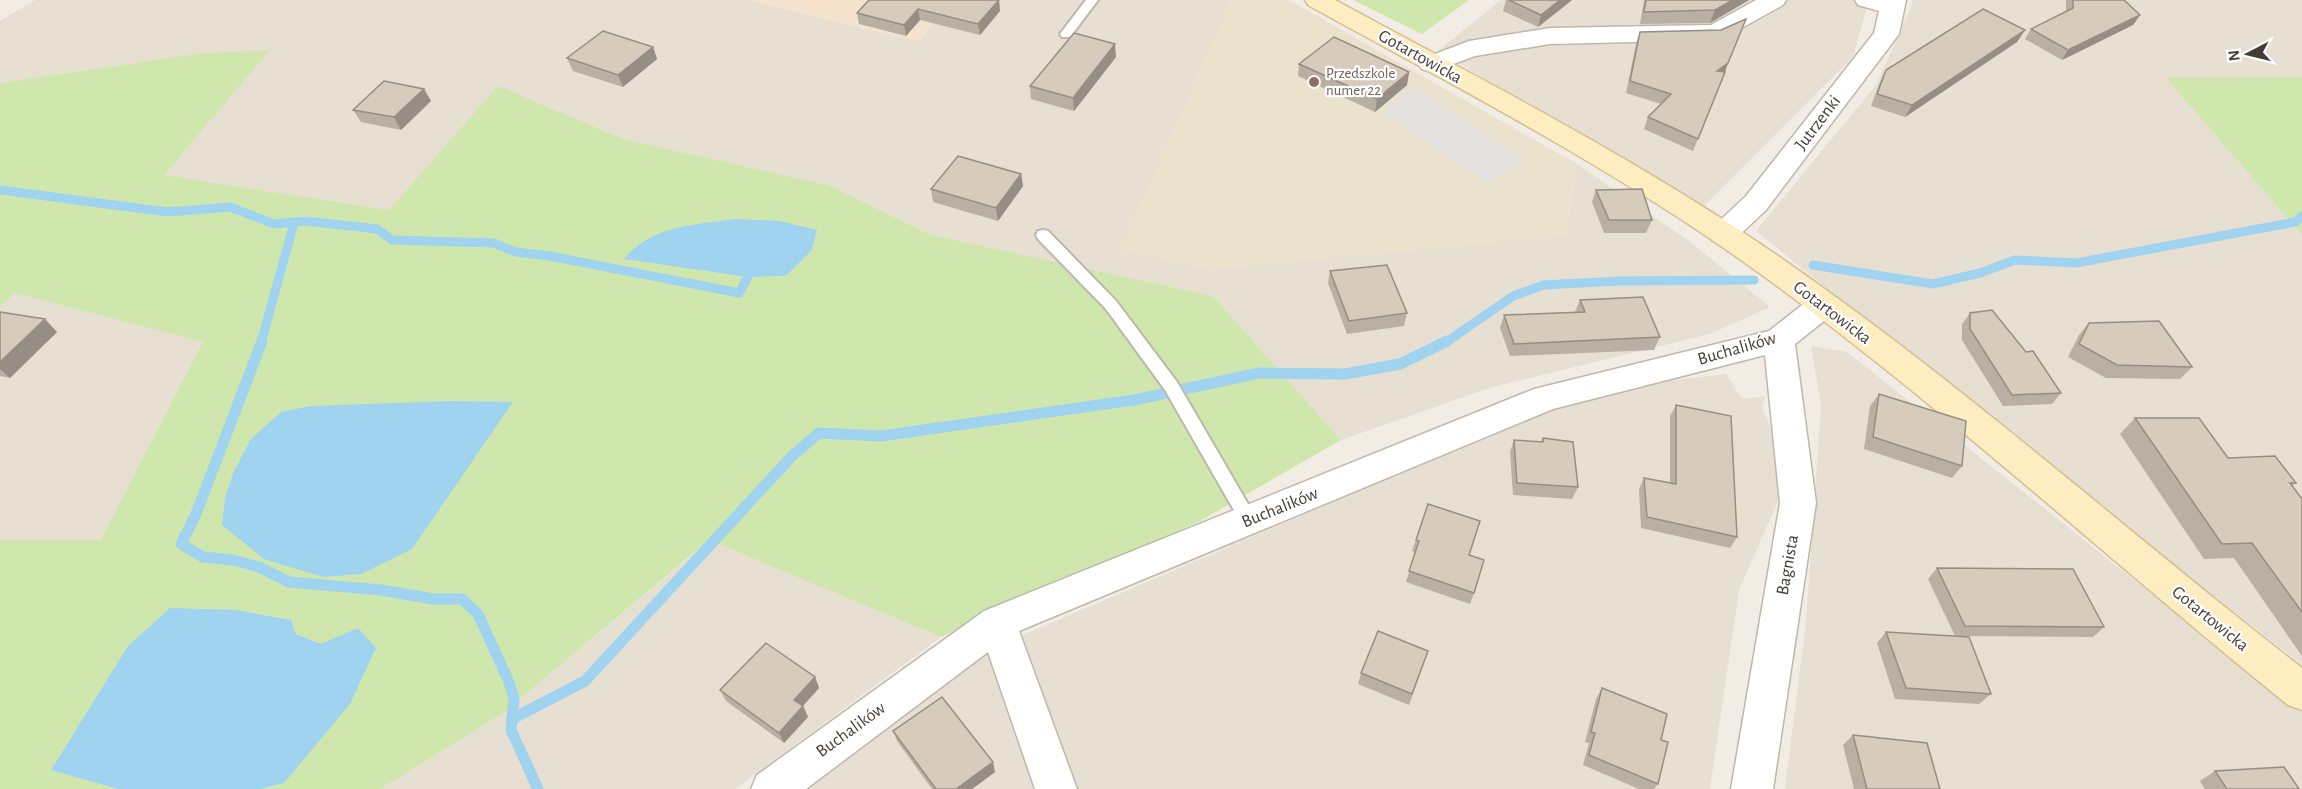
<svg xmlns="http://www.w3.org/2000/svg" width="2302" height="789" font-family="'Alegreya Sans',sans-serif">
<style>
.residential{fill:#e6dfd2}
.commercial{fill:#f5e3ce}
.education{fill:#ebe2ce}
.green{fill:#cfe7ac}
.parking{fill:#e3e0dd}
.water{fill:#9fd3f0}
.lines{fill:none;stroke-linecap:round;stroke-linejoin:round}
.stream-far1{stroke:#9fd3f0;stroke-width:9}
.stream{stroke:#9fd3f0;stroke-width:11}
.lane-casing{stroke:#c0b7aa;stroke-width:4}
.street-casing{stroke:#c0b7aa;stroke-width:3}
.secondary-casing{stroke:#d3bf93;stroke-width:3}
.lane{fill:#fff;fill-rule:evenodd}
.street{fill:#fff;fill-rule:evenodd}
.secondary{fill:#ffedc2;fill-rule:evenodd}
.wall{fill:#b9afa2}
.shaded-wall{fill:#968e84}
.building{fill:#d7cbbc;stroke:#968e84;stroke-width:1.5}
.education-dot{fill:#8d6e63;stroke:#fff;stroke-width:2}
.labels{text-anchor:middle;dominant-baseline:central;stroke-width:4.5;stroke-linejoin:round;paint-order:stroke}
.far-education-label{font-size:15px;fill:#785e54;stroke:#fff;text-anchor:start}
.street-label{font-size:18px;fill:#443d34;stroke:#fff}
</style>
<rect width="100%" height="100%" fill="#f2ede4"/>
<!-- residential -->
<g class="residential">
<path d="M35,0H747L919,41L953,0H1232L1121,250L1565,236L1577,164L1689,241L1770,307L1710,334L1492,387L1341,440L1213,296L931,235L828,185L623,139L498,87L389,210L164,175L269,50L202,53L0,83V21Z"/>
<path d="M1501,0H1869L1853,57L1696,214L1439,50Z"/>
<path d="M1913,0H2302V77L2167,79L2302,235V665L1857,313L1756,231L1876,85L1911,7Z"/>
<path d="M15,293L204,342L101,541L0,540V307Z"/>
<path d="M1811,346L1847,352L2302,713V789H1785L1806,622L1821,405Z"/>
<path d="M1726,374L1742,399L1765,396L1762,407L1773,433L1778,501L1739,590L1710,789H801L995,647L1566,402L1675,380Z"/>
<path d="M710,540L941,637L735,789H380L502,714Z"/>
</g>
<!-- commercial -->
<path class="commercial" d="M747,0H953L920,41Z"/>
<!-- education -->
<path class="education" d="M1232,0H1289L1577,164L1565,236L1209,270L1120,250Z"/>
<!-- green -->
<g class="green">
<path d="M1353,0H1469L1422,34Z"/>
<path d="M270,50L164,175L389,210L498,86L623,139L828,185L931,235L1213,296L1341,440L1200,521L941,637L709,540L502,714L380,789H261L284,783L321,644L296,634L291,620L237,610L128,646L52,770L118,789H0V540H101L203,342L15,293L0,307V83L202,53Z"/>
<path d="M2302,77V235L2166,78Z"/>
</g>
<!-- parking -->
<path class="parking" d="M1414,86L1525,160L1488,183L1382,112Z"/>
<!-- water -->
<g class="water">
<path d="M735,219L779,221L817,230L811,251L788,274L783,276L748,277L624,259C652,225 694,225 735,219Z"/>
<path d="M452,401L513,402L412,549L361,574L323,577L264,559L222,525L225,498L234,471L251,439L281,412L311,406Z"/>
<path d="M170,608L237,610L291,620L296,634L321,644L358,628L376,648L350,704L284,783L261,789H118L51,770L128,646Z"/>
</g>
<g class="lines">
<!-- stream-far1 -->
<g class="stream-far1">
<path d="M0,190L167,212L230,207L274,224L305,221L377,229L392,240L494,243L515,252L550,256L739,293L748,277"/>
<path d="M1813,265L1933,284L1980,273L2015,260L2076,263L2295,222L2302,216"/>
<path d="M261,343L294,223"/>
<path d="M1445,343L1513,296L1544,285L1619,281L1754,280"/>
</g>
<!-- stream -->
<g class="stream">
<path d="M262,341L196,514L181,544L203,557L233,560L259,567L289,582L381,590L433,599H462L478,614L509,682L514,699L511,730L538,789"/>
<path d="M512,719L585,681L792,456L819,433L881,436L1134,400L1259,373L1345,374L1400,364L1447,341"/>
</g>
<defs>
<g id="lane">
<path d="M1086,0H1098L1070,37H1062L1060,34Z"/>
<path d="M1043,230L1048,231L1116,301L1177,382L1255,516L1258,521L1255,526L1249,528L1243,526L1165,390L1106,309L1038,239L1036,235L1038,231Z"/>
</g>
<g id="street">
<path d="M1756,0H1786L1783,5L1725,37L1716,40L1550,44L1475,56L1431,72L1422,69L1418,64L1422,59L1469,41L1550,28L1711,25Z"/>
<path d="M1855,0H1906L1899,34L1766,210L1733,241L1723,244L1713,241L1708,234L1713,227L1746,196L1874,33L1879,11L1858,5Z"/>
<path d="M1823,294L1834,297L1839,305L1834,313L1795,344L1816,503L1773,789H1731L1780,503L1765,355L1553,409L1019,631L1077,789H1035L988,652L806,789H751L757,775L984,611L1534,389L1769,331L1812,297Z"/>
</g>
<path id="secondary" d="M1305,0H1335C1486,82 1639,160 1781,258C1963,384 2128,533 2302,668V710L2288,705C2112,563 1945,408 1762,275C1619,171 1462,90 1308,5Z"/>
</defs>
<!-- lane casing -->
<use href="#lane" class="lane-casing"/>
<!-- street casing -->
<use href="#street" class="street-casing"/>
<!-- secondary casing -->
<use href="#secondary" class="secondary-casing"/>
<!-- lane -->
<use href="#lane" class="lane"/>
<!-- street -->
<use href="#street" class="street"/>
<!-- secondary -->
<use href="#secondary" class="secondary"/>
</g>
<!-- wall -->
<g class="wall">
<path d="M999,0L1000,11L980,35L920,20L906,36L859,24L857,13Z"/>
<path d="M1506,0H1572L1538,27L1503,11Z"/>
<path d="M1644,0H1749L1710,23L1640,24Z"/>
<path d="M2066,0H2124L2140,15L2133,25L2062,60L2025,39L2031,29L2066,12Z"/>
<path d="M1746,19L1693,151L1644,129L1648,117L1661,104L1626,93L1636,44L1640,32L1721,30Z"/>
<path d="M2025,30L2017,42L1905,117L1871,106L1880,82L1886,70Z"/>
<path d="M653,47L657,59L623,87L573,71L567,58Z"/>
<path d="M1116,57L1074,111L1031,99L1030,86Z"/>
<path d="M1299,64L1409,72L1407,85L1375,112L1298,76Z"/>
<path d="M424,89L431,101L401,130L361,122L353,110Z"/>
<path d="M1021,174L1023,186L998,221L933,202L931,189Z"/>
<path d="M1596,190L1652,220L1646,233H1604L1592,202Z"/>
<path d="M1330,271L1407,313L1404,326L1347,334L1328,283Z"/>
<path d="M1580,300L1660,337L1654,350L1510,356L1500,328L1504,315L1575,312Z"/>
<path d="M0,312L57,332L10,378L0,376Z"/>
<path d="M1970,313L2026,352L2061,393L2052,404L2003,406L1962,340V324Z"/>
<path d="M2089,323L2192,367L2180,379L2106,378L2068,357L2079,335Z"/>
<path d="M1879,394L1962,466L1952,478L1864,449L1870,406Z"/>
<path d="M1676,405L1737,537L1730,548L1641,528L1639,489L1644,478L1670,483V416Z"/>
<path d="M2135,418L2228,458L2296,483L2292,486L2302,499V656L2234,558L2204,559L2120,434Z"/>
<path d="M1543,438L1578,487L1572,499L1513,495L1510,452L1514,440L1541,442Z"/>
<path d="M1416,540L1469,555L1474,593L1470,604L1406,582L1415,552L1412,551Z"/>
<path d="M1937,568L2104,627L2093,637L1957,636L1991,694L1979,704L1895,699L1877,643L1886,632L1955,636L1928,579Z"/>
<path d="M1428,651L1409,705L1358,684L1361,673Z"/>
<path d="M815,677L819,688L803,706L808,717L784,743L726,701L720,690Z"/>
<path d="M1602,688L1661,740L1658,784L1654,789H1639L1583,765L1589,743L1585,742L1596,699Z"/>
<path d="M893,731L995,772L972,789H932L897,741Z"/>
<path d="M1853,735L1940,789H1854L1843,745Z"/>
<path d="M2215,771L2299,789H2205L2200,781Z"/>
</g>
<!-- shaded-wall -->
<g class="shaded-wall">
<path d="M999,0L1000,11L980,35L978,24Z"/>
<path d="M1560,0H1572L1538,27L1541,15Z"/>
<path d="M1733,0H1749L1710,23L1715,10Z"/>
<path d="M918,9L920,20L906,36L904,25Z"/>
<path d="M2140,15L2133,25L2062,60L2068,50Z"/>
<path d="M2025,30L2017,42L1905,117L1912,105Z"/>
<path d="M1115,44L1116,57L1074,111L1073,98Z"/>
<path d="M653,47L657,59L623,87L618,75Z"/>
<path d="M1728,63L1724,75L1717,71Z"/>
<path d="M1409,72L1407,85L1375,112L1377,99Z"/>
<path d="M424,89L431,101L401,130L394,117Z"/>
<path d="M1021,174L1023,186L998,221L996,208Z"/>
<path d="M45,319L57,332L10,378L0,369V362Z"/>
<path d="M815,677L819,688L799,710L794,700Z"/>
<path d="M803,706L808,717L784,743L779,733Z"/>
<path d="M993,762L995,772L972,789H956Z"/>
</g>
<!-- building -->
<g class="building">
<path d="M869,0H999L978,24L918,9L904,25L857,13Z"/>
<path d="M1509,0H1560L1541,15Z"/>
<path d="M1646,0H1733L1715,10L1644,12Z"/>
<path d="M2073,0H2124L2140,15L2068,50L2031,29L2073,8Z"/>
<path d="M1983,9L2025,30L1912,105L1877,94L1886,70Z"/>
<path d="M1746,19L1728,63L1717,71L1725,72L1698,139L1648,117L1671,94L1630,81L1640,32L1721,30Z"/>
<path d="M603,31L653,47L618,75L567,58Z"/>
<path d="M1074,33L1115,44L1073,98L1030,86Z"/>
<path d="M1334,37L1409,72L1377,99L1299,64Z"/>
<path d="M384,81L424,89L394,117L353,110Z"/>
<path d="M958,156L1021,174L996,208L931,189Z"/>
<path d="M1642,189L1652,220H1609L1596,190Z"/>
<path d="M1387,265L1407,313L1349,321L1330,271Z"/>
<path d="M1643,297L1660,337L1514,344L1504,315L1585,312L1580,300Z"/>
<path d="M1992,310L2026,352L2033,351L2061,393L2012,395L1970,329V313Z"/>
<path d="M0,312L45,319L0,362Z"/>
<path d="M2159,321L2192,367L2117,365L2079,344L2089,323Z"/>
<path d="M1879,394L1966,421L1962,466L1873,437Z"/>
<path d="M1676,405L1731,416L1737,537L1647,517L1644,478L1676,484Z"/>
<path d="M2135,418H2199L2228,458L2275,456L2296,483H2290L2302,499V612L2252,543L2222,544Z"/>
<path d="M1543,438L1573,442L1578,487L1517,483L1514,440L1543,442Z"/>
<path d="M1428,504L1480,521L1469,555L1484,560L1474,593L1409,571L1419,541L1416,540Z"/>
<path d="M1937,568L2073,569L2104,627L1965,626Z"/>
<path d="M1378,631L1428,651L1412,694L1361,673Z"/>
<path d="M1886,632L1969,637L1991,694L1906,688Z"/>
<path d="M766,643L815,677L794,700L803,706L779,733L720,690Z"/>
<path d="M1602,688L1667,714L1661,740L1668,742L1658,784L1589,755L1595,733L1591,732Z"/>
<path d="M942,697L993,762L956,789H936L893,731Z"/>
<path d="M1853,735L1927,743L1940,789H1867Z"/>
<path d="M2284,767L2299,789H2227L2215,771Z"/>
</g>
<!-- markers -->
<circle class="education-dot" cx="1314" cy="82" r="6"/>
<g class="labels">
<!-- far-education labels -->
<g class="far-education-label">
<text x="1326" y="73">Przedszkole<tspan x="1326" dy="17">numer 22</tspan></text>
</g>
<!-- street labels -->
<g class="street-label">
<text transform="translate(1420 57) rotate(29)">Gotartowicka</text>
<text transform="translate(1818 123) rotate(-53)">Jutrzenki</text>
<text transform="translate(1832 313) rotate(37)">Gotartowicka</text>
<text transform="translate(1737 349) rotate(-16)">Buchalików</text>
<text transform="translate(1280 508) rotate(-22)">Buchalików</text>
<text transform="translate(1788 565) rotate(-80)">Bagnista</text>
<text transform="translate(2210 619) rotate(39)">Gotartowicka</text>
<text transform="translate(851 730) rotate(-36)">Buchalików</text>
</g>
</g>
<!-- north arrow -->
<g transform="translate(2248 54) rotate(263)" stroke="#ffffff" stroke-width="4.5" paint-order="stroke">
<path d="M0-4.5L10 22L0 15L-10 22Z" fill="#443d34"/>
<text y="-9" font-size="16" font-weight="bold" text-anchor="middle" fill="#443d34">N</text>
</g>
</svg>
